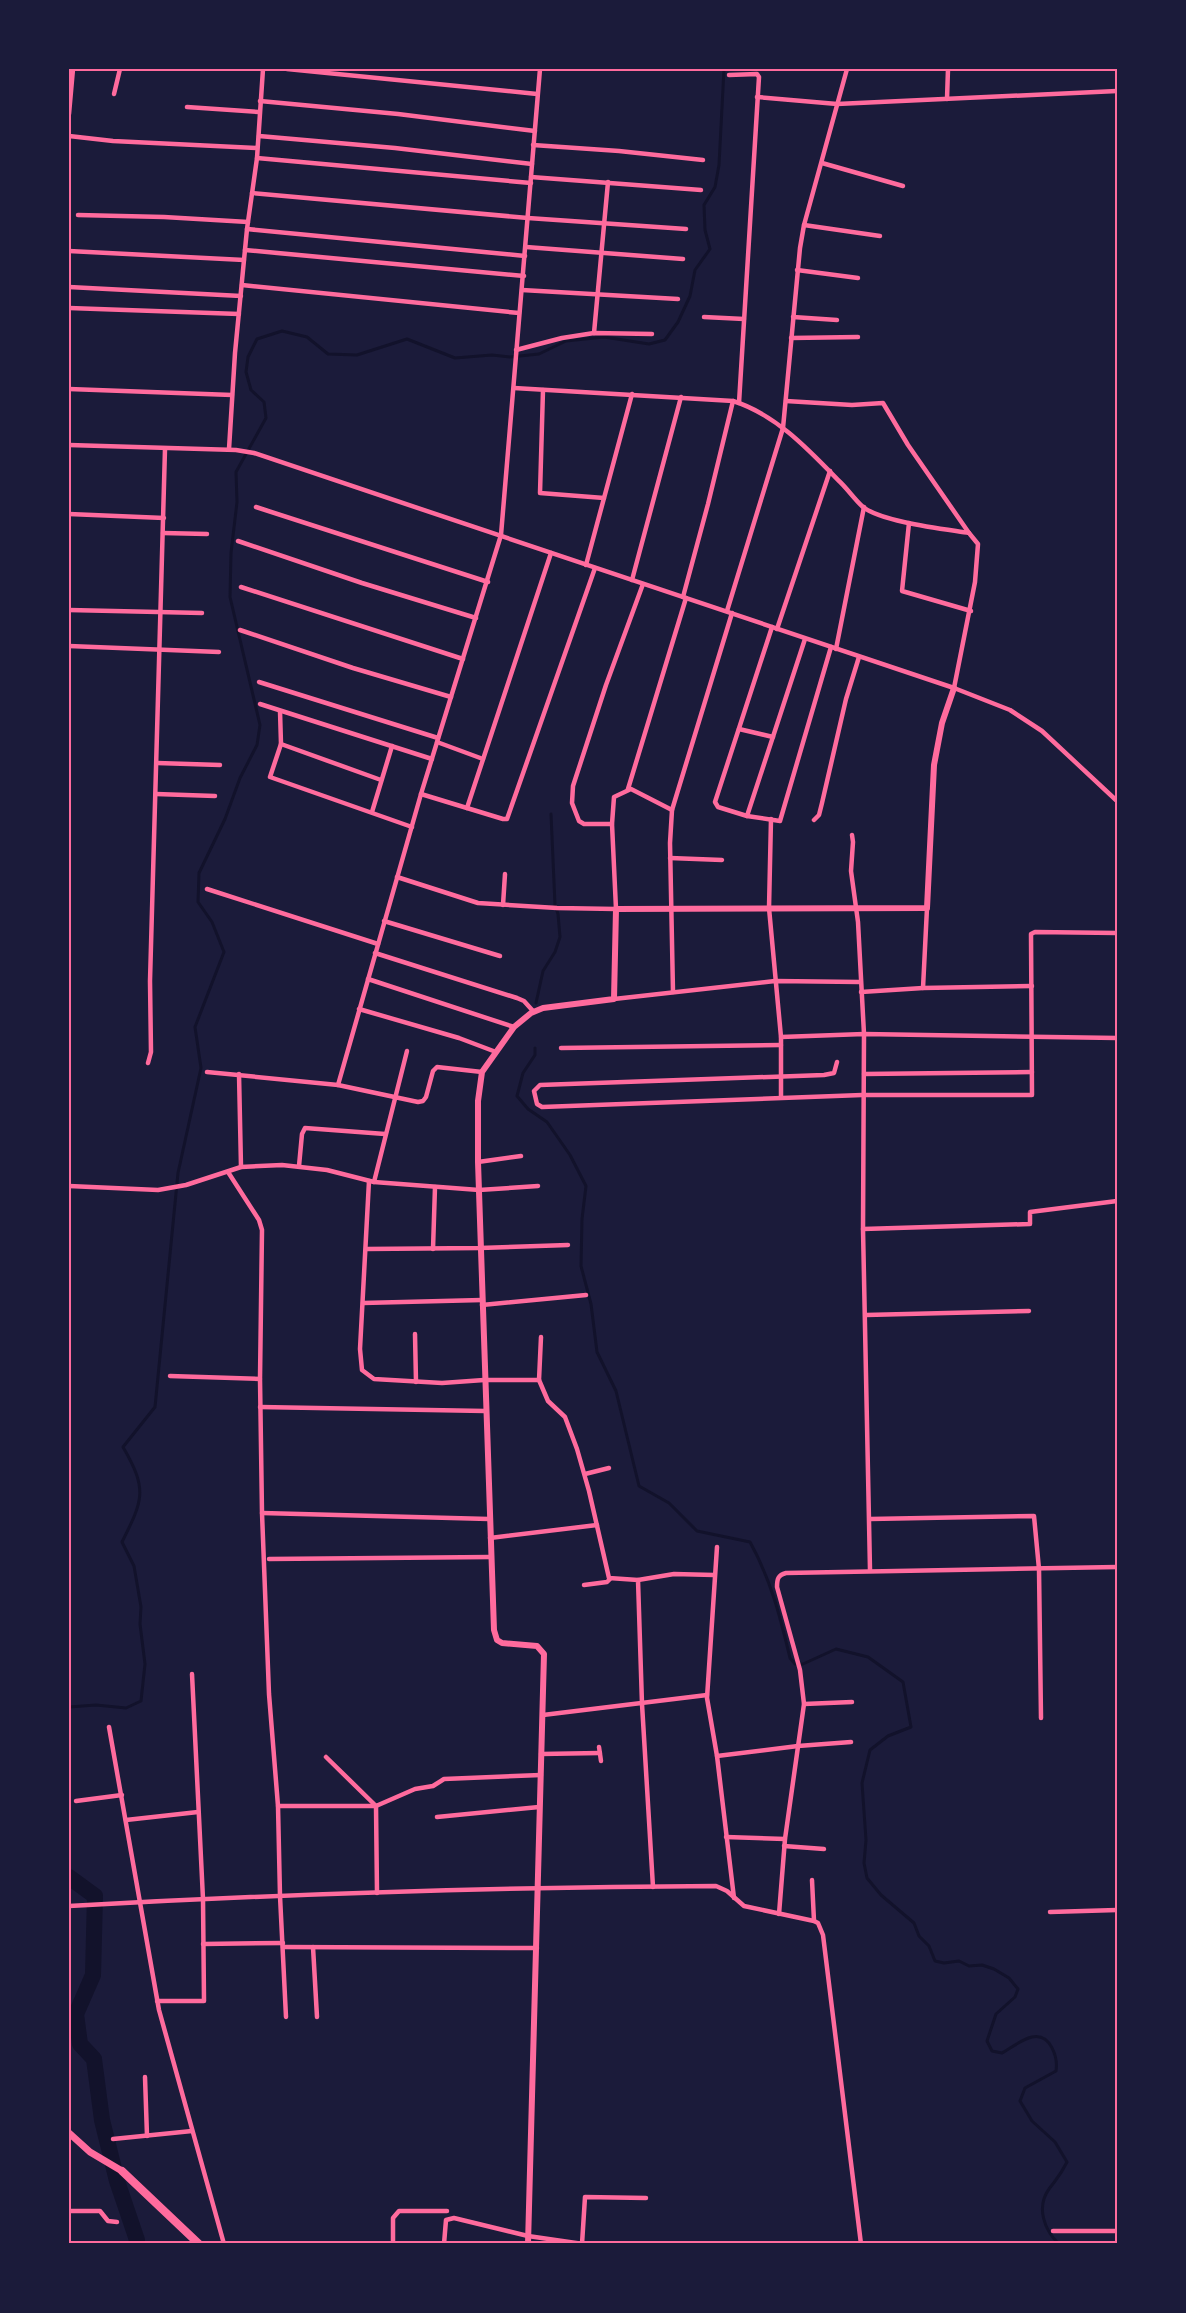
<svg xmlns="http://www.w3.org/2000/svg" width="1186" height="2313" font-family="Figtree,sans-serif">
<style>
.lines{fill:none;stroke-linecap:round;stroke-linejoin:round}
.stream{stroke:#12122b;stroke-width:3}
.river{stroke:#12122b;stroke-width:16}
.minor{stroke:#ff6b9d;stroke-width:4.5}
.tertiary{stroke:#ff6b9d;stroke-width:6}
.secondary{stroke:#ff6b9d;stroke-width:7}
.primary{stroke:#ff6b9d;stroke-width:8}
.neatline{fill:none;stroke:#ff6b9d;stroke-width:2}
</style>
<rect width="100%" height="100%" fill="#1b1b3a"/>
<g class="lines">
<!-- stream -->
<g class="stream">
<path d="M536,1003L543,971L555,952L560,937L558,914L555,905L551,814"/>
<path d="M535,1048V1055L523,1073L517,1096L528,1109L547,1122L570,1155L586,1186L582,1219L581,1266L591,1304L597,1352L616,1391L639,1486L669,1503L697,1531L750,1542C771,1580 780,1616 790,1658L795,1664H803L836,1649L868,1657L903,1682L911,1727L888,1736L870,1750L862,1783L866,1840L864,1863L867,1878L881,1895L914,1923L919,1936L929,1946L935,1961L944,1963L959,1961L969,1966L982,1965L994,1969L1009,1978L1018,1989L1015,1997L996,2014L987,2041L992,2051L1002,2053C1011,2048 1022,2039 1032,2037C1051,2033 1058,2058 1056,2071L1025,2088L1020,2101L1032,2121L1055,2142L1067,2162C1060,2176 1058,2177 1049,2189C1036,2207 1044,2230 1059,2244"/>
<path d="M69,1707L96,1705L126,1708L141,1701L145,1664L140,1624L141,1607L134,1566L122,1542C143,1500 148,1490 123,1447L155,1407L178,1173L201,1068L195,1027L224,952L212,922L198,902L199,873L225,819L240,778L257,745L260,725L230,597L231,553L237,502L236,472L266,418L264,402L251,390L246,372L248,357L257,339L282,331L307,337L328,354L357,355L407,339L455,358L492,355L510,357L539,354L566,341L604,337L649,344L665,340L678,322L690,296L695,270L710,249L705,230L704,205L715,187L719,165L724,69"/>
</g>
<!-- river -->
<path class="river" d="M69,1877L95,1896L93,1975L76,2014L80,2044L94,2059L102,2120L117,2181L137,2240L136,2244"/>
<!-- minor -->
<g class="minor">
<path d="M287,69L537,94"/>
<path d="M729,75L757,74L759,77L739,403"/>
<path d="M114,94L120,69"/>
<path d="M757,97L837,104L1117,91"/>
<path d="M947,99L948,69"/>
<path d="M260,101L398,114L535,131"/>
<path d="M187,107L259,112"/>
<path d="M69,114L73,69"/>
<path d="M69,136L113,141L257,148"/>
<path d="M259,136L395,148L532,164"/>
<path d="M533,145L619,151L703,160"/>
<path d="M257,158L531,183"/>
<path d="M822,163L903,186"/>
<path d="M531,177L701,190"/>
<path d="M252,193L528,218L686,229"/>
<path d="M78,215L164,217L248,222"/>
<path d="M804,225L880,236"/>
<path d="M247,229L525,256"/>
<path d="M526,247L683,259"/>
<path d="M245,250L524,276"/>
<path d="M69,251L244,260"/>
<path d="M797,270L858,278"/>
<path d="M242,285L519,313"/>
<path d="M69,287L241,296"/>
<path d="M522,290L678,299"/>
<path d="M69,308L239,314"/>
<path d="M704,317L744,319"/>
<path d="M793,317L837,320"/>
<path d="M594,333L608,182"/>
<path d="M791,338L858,337"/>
<path d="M516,350L562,338L594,333L652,334"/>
<path d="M514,388L733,401C775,414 808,449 838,480C847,488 854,499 863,507C882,522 944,529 969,533L978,544L975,582L954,688"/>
<path d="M69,389L232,395"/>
<path d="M543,390L540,493L604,498"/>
<path d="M786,401L852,405L883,403L908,445L969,533"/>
<path d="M69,445L236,450L254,453L954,688L1010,710L1042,731L1117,801"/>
<path d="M229,449L235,353L247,229L257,158L263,69"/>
<path d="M256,507L488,582"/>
<path d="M69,514L164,518"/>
<path d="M909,523L902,591L971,611"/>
<path d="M163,533L207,534"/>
<path d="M238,541L362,583L476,618"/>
<path d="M586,565L632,394"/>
<path d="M632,580L681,397"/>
<path d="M241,587L463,659"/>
<path d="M683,597L708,504L733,401"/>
<path d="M69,610L202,613"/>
<path d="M727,611L783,428L800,248L804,225L847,69"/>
<path d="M772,627L715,802L718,807L747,816L780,821L831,647"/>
<path d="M777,629L830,471"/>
<path d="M240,630L353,668L451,697"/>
<path d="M69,646L219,652"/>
<path d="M836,649L864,507"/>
<path d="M259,682L438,738"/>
<path d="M260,704L432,759"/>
<path d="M280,711L281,744L270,777L412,827"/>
<path d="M739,729L773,737"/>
<path d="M437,742L483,759"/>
<path d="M281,744L381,780"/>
<path d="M157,763L220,765"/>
<path d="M628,789L686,598"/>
<path d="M156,794L215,796"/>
<path d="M421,794L503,819H507L595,568"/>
<path d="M467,808L551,553"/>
<path d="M372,812L392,746"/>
<path d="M747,816L805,639"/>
<path d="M771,819L769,908L781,1037V1097"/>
<path d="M814,820L819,815L822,803L846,699L859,657"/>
<path d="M612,824H584L579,821L572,803L573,786L606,685L643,584"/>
<path d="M852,835L853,842L851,871L858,922L864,1034L863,1229L870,1570"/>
<path d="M670,858L722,860"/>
<path d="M397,877L478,903L557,908L616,909L612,824L614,797L631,789L672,810"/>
<path d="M207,889L378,944"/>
<path d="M503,905L505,874"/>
<path d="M384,921L500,956"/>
<path d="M375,953L517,998L524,1001L533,1011"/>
<path d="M368,979L514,1027"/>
<path d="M923,988L927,908"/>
<path d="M673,992L670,843L672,810L732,613"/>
<path d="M861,992L923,988L1032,986"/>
<path d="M614,999L775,981L859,982"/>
<path d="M359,1009L459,1038L496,1052"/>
<path d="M781,1037L864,1034L1117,1038"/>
<path d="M561,1048L781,1045"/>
<path d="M837,1062L834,1073L824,1075L540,1085L534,1091L537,1104L542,1107L862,1095H1032L1031,934L1035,932L1117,933"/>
<path d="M148,1063L151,1052L150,981L165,449"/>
<path d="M207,1072L338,1085L418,1102L423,1101L426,1097L433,1071L437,1067L482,1072"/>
<path d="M239,1074L241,1167"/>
<path d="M864,1074L1032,1072"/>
<path d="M338,1085L421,794L501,535L540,69"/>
<path d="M478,1162L521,1156"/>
<path d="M299,1166L302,1134L305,1128L385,1134"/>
<path d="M228,1172L259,1220L262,1230L260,1379L262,1513L269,1694L278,1806L280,1896L286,2017"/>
<path d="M369,1181L360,1349L362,1370L374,1379L442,1383L484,1380H539L541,1337"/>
<path d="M374,1182L407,1051"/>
<path d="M69,1186L158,1190L186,1185L241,1167L282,1165L327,1170L374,1182L479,1190L538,1186"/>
<path d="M863,1229L1030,1224V1212L1117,1201"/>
<path d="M366,1249L480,1248L568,1245"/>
<path d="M433,1249L435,1187"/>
<path d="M363,1303L482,1300"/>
<path d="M482,1305L586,1295"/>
<path d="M866,1315L1029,1311"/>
<path d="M415,1334L416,1382"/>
<path d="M170,1376L260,1379"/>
<path d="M539,1380L548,1401L565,1417L577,1449L589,1491L609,1578L638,1580L642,1704L653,1887"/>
<path d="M260,1407L485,1411"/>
<path d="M585,1474L609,1468"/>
<path d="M262,1513L489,1519"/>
<path d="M870,1519L1034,1516L1039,1569L1041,1718"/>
<path d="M490,1538L597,1525"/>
<path d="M717,1547L707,1698L717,1756L734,1898"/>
<path d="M269,1559L490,1557"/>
<path d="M638,1580L674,1574L714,1575"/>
<path d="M584,1585L607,1582L610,1579"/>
<path d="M804,1704L852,1702"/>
<path d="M543,1715L707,1695"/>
<path d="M109,1727L159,2010L224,2244"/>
<path d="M599,1747L601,1761"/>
<path d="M541,1754L600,1753"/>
<path d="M717,1756L798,1746L851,1742"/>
<path d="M326,1757L376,1806"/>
<path d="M76,1801L122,1795"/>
<path d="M278,1806H376L415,1789L433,1786L444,1779L541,1775"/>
<path d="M376,1806L377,1893"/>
<path d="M437,1817L539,1807"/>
<path d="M126,1820L198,1812"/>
<path d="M726,1837L785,1839"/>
<path d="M784,1846L824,1849"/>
<path d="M812,1880L814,1921"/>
<path d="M69,1906C284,1894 500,1887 716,1886L727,1891L744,1906L814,1921L818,1923L823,1935L861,2244"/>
<path d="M1050,1912L1117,1910"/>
<path d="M779,1914L785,1839L804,1704L800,1670L777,1587C777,1579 778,1575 786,1573C896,1570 1007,1570 1117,1567"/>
<path d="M203,1944L283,1943"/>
<path d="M283,1947L537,1948"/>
<path d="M313,1947L317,2017"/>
<path d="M157,2001H204L203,1899L192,1674"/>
<path d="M145,2077L147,2136"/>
<path d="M113,2139L192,2131"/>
<path d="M69,2211H100L108,2221L117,2222"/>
<path d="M1053,2231H1117"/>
<path d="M393,2244V2218L399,2211H447"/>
<path d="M444,2244L446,2220L454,2218L528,2236L583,2244"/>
<path d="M582,2244L585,2197L646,2198"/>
</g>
<!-- tertiary -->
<path class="tertiary" d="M528,2244L544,1654L537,1646L502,1643L497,1640L494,1630L478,1162V1101L482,1072L514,1027L531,1013L543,1008L614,999L616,909L927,908L934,765L942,723L954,688"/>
<!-- secondary -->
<path class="secondary" d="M69,2133L90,2152L122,2171"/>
<!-- primary -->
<path class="primary" d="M122,2171L199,2244"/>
</g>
<!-- border -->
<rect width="1186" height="2313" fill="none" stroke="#1b1b3a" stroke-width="141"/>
<rect x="70" y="70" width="1046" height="2172" class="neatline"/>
</svg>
